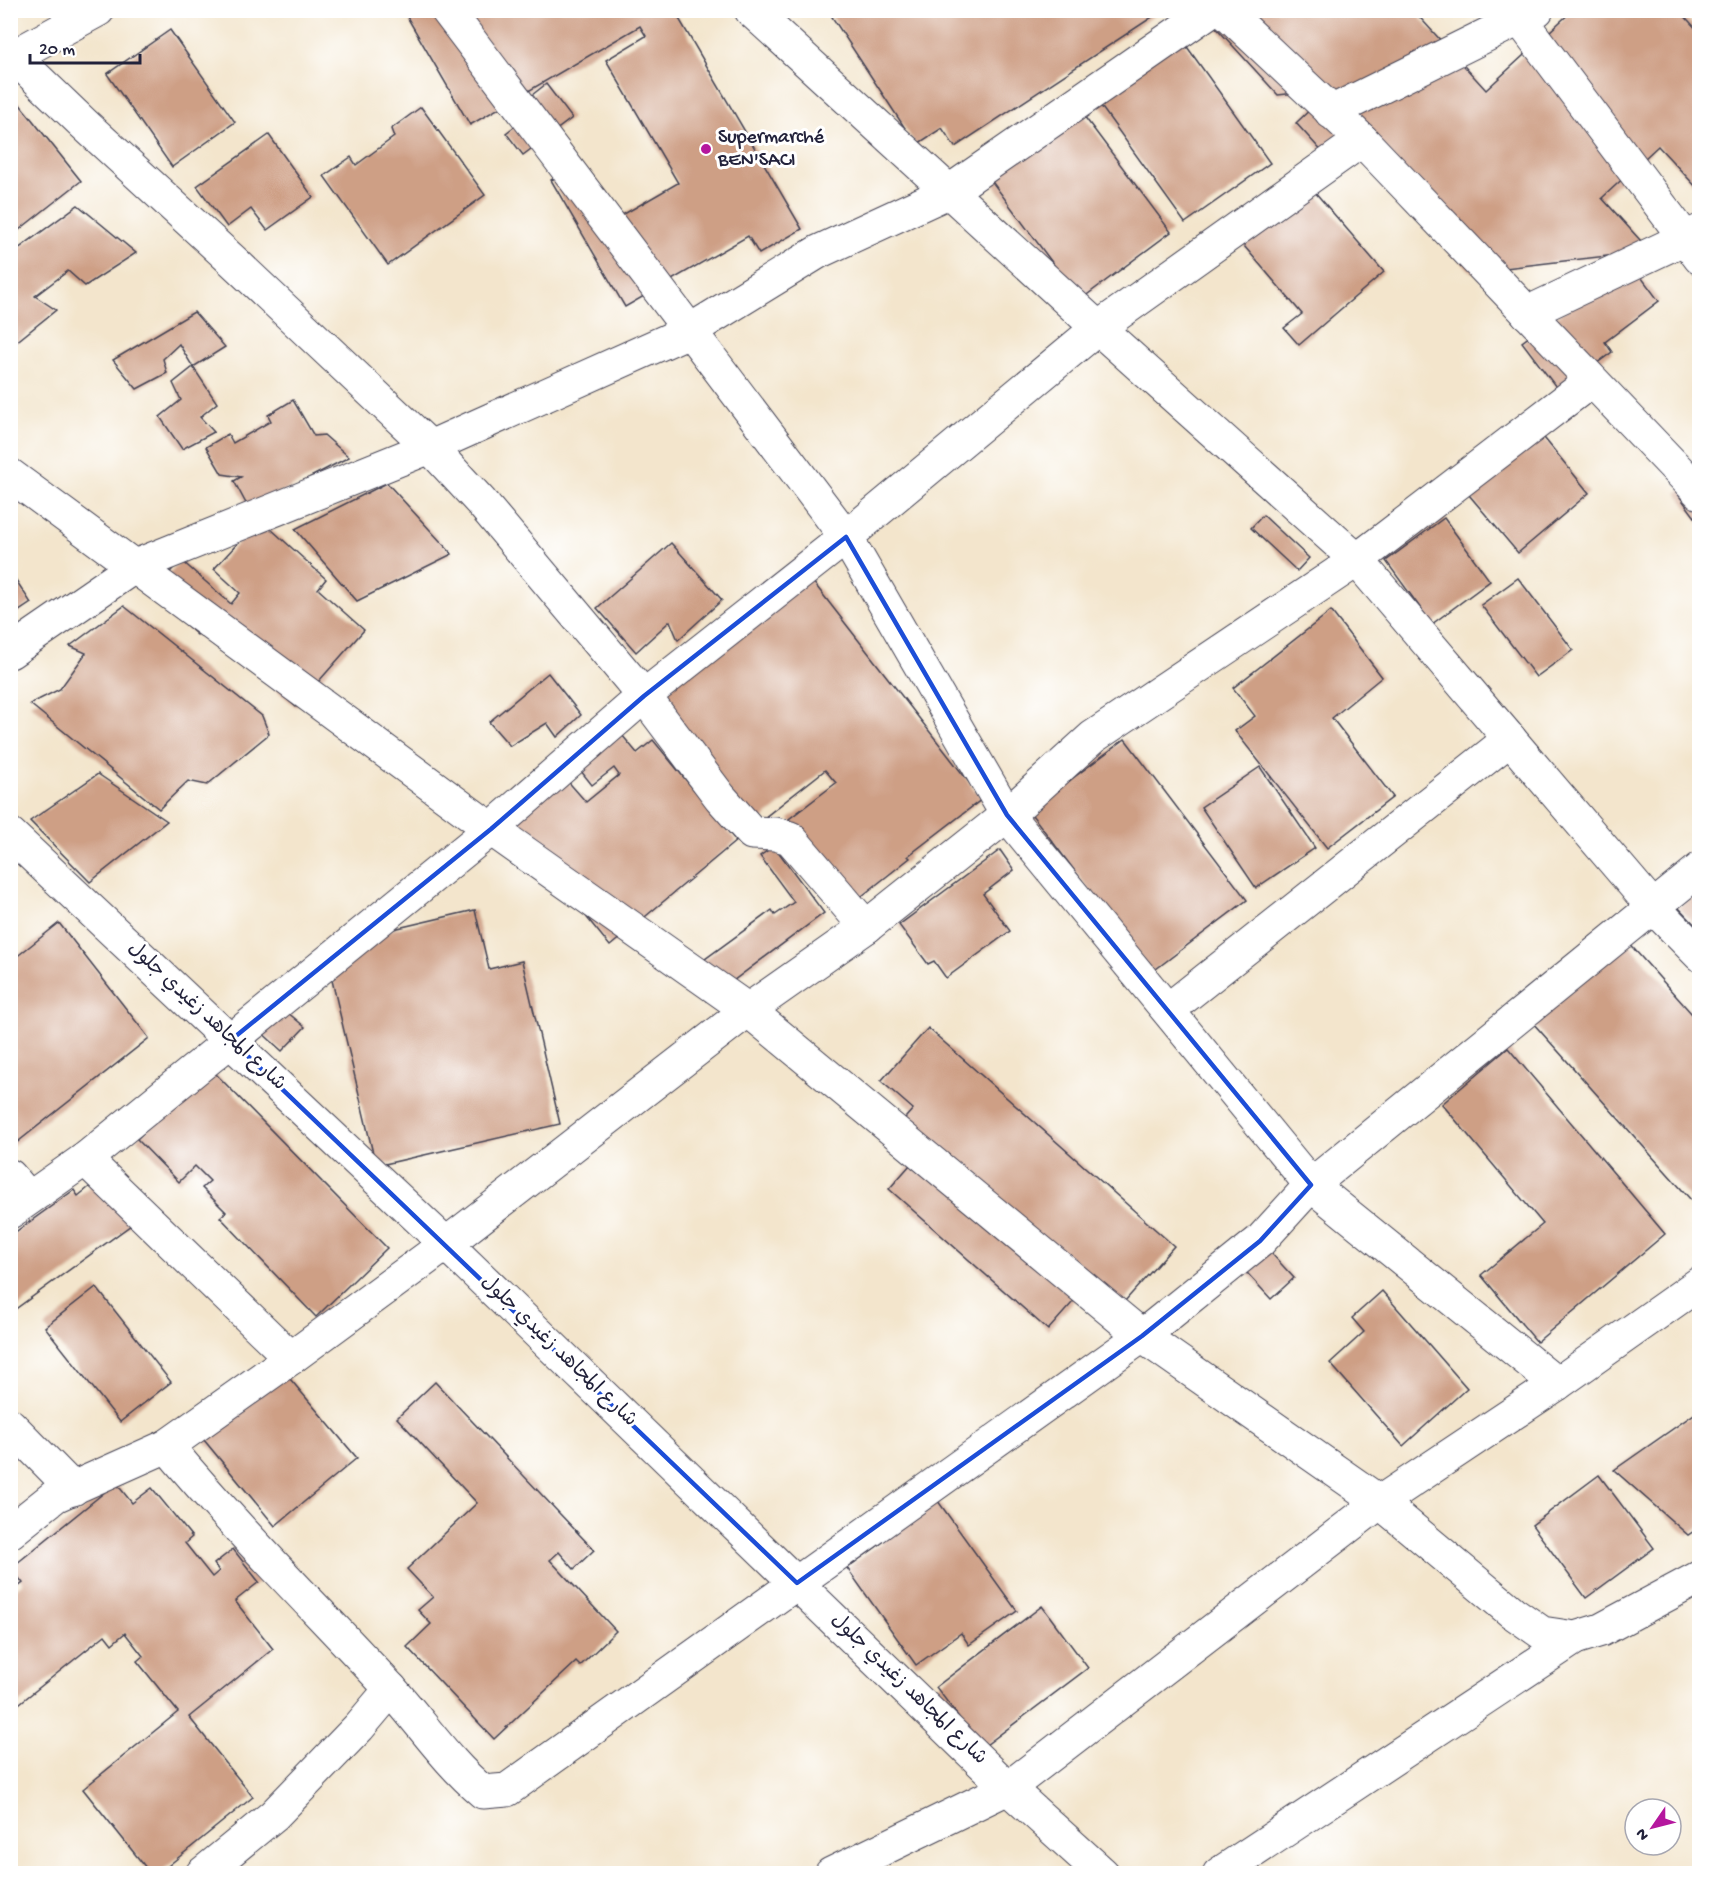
<svg xmlns="http://www.w3.org/2000/svg" width="1710" height="1884" font-family="'Gochi Hand','Playpen Sans Arabic',sans-serif">
<style>
.building{fill:#ce9f85}
.lines{fill:none;stroke-linecap:round;stroke-linejoin:round}
.minor-casing{stroke:#413f51;stroke-width:35}
.minor{stroke:#fff;stroke-width:33}
.marked{fill:none;stroke:#1d4ed8;stroke-width:4.5;stroke-linejoin:round}
.poi-dot{fill:#b5179e;stroke:#fff;stroke-width:2}
.labels{text-anchor:middle;dominant-baseline:central;stroke-width:6;stroke-linejoin:round;paint-order:stroke}
.poi-label{font-size:20px;fill:#22223b;stroke:#fff;text-anchor:start}
.street-label{font-size:20px;fill:#22223b;stroke:#fff}
</style>
<rect width="100%" height="100%" fill="#fff"/>
<filter id="ink" filterUnits="userSpaceOnUse"><feTurbulence type="fractalNoise" baseFrequency=".0167" numOctaves="2"/><feDisplacementMap in="SourceGraphic" scale="12" xChannelSelector="R" yChannelSelector="G"/><feConvolveMatrix kernelMatrix="1 2 1 2 8 2 1 2 1" color-interpolation-filters="sRGB"/></filter>
<filter id="wash" filterUnits="userSpaceOnUse"><feTurbulence type="fractalNoise" baseFrequency=".008" numOctaves="4" result="noise"/><feDisplacementMap in="SourceGraphic" scale="24" xChannelSelector="R" yChannelSelector="G"/><feGaussianBlur stdDeviation="1.35" result="paint"/><feColorMatrix in="noise" values="0 0 0 0 0 0 0 0 0 0 0 0 0 0 0 0 0 1.4 0 .05"/><feComposite in="paint" operator="in"/></filter>
<g filter="url(#wash)">
<rect width="100%" height="100%" fill="#f3e5cc"/>
<g id="blocks">
<!-- building -->
<g class="building">
<path d="M403,10H674L802,229L759,254L748,236L625,307L551,180L565,172L612,221L678,183L606,60L646,36L640,26L470,125Z"/>
<path d="M842,10H1163L955,147L942,128L916,145L832,17Z"/>
<path d="M1200,10H1413L1486,90L1573,10H1679L1700,33V191L1658,146L1602,198L1650,251L1471,272L1357,148L1336,167L1296,123L1332,89L1278,95Z"/>
<path d="M170,30L235,122L172,167L107,74Z"/>
<path d="M1180,37L1270,163L1185,223L1095,98Z"/>
<path d="M546,84L572,118L523,155L506,133L527,117L518,106Z"/>
<path d="M10,92L81,181L10,237Z"/>
<path d="M421,107L485,195L388,265L324,176L351,157L356,165L394,137L391,129Z"/>
<path d="M1081,112L1171,232L1080,300L990,179Z"/>
<path d="M269,135L313,197L267,230L251,209L227,227L197,186Z"/>
<path d="M1301,176L1384,272L1299,345L1284,328L1302,314L1233,233Z"/>
<path d="M78,205L136,253L85,286L68,271L35,296L56,310L10,347V255Z"/>
<path d="M1630,262L1659,301L1605,342L1612,352L1559,391L1522,342Z"/>
<path d="M194,312L225,347L193,367L217,403L200,417L214,432L182,449L160,417L181,400L173,383L193,367L179,344L163,359L167,373L137,389L113,360Z"/>
<path d="M293,400L314,436L324,435L349,457L249,509L234,481L241,477L222,474L206,447L228,434L233,443L271,421L268,415Z"/>
<path d="M1536,428L1589,493L1518,553L1464,489Z"/>
<path d="M1700,476V524L1677,493Z"/>
<path d="M387,483L452,554L357,601L295,529Z"/>
<path d="M1263,515L1309,558L1297,571L1251,528Z"/>
<path d="M1444,518L1490,581L1432,624L1386,561Z"/>
<path d="M260,519L326,579L318,589L364,630L296,707L204,628L197,635L151,593L181,560L231,604L240,593L214,569Z"/>
<path d="M671,543L722,600L678,640L670,621L636,652L597,608Z"/>
<path d="M10,571L31,603L10,617Z"/>
<path d="M810,578L982,799L908,856L910,858L853,903L789,819L836,783L825,770L755,825L652,693Z"/>
<path d="M1518,578L1573,650L1536,677L1481,605Z"/>
<path d="M124,606L262,716L269,734L207,785L188,781L159,809L30,704L60,689L86,653L70,646Z"/>
<path d="M1331,611L1382,677L1332,718L1393,797L1327,848L1235,731L1255,716L1233,688Z"/>
<path d="M548,673L581,715L557,737L547,723L510,746L489,722Z"/>
<path d="M622,735L637,753L653,740L736,841L610,946L510,823L565,778L586,802L619,775L614,768L592,785L573,761Z"/>
<path d="M1125,739L1247,900L1152,972L1029,811Z"/>
<path d="M1260,767L1315,848L1256,888L1201,807Z"/>
<path d="M98,774L167,821L90,882L30,821Z"/>
<path d="M774,846L824,913L706,1001L686,973L772,910L775,915L794,902L760,856Z"/>
<path d="M1000,850L1014,870L983,894L1010,931L946,978L934,961L928,964L899,925Z"/>
<path d="M1700,891V930L1678,907Z"/>
<path d="M475,910L489,969L522,961L560,1124L376,1166L331,976L381,932Z"/>
<path d="M59,923L149,1038L10,1148V962Z"/>
<path d="M1626,940L1700,1023V1210L1533,1023Z"/>
<path d="M281,1007L305,1027L282,1051L260,1031Z"/>
<path d="M928,1028L1174,1246L1108,1320L1080,1294L1048,1330L889,1189L910,1165L884,1142L913,1109L881,1081Z"/>
<path d="M1508,1048L1665,1234L1537,1342L1481,1275L1543,1224L1442,1104Z"/>
<path d="M210,1068L387,1248L316,1317L220,1217L226,1212L202,1188L210,1181L195,1166L179,1182L137,1139Z"/>
<path d="M98,1180L131,1225L10,1313V1236L74,1190L78,1196Z"/>
<path d="M1260,1241L1294,1278L1271,1299L1237,1262Z"/>
<path d="M96,1287L171,1382L120,1422L45,1327Z"/>
<path d="M1382,1291L1467,1388L1403,1446L1330,1363L1364,1332L1352,1318Z"/>
<path d="M285,1373L357,1458L275,1526L204,1440Z"/>
<path d="M435,1382L594,1550L574,1569L559,1552L550,1560L616,1631L580,1666L576,1662L494,1739L407,1647L431,1624L418,1610L433,1597L407,1569L477,1503L397,1418Z"/>
<path d="M1700,1410V1527L1688,1535L1614,1470Z"/>
<path d="M1599,1475L1654,1548L1586,1598L1532,1525Z"/>
<path d="M116,1483L132,1503L152,1488L192,1537L185,1543L212,1577L219,1571L214,1564L233,1549L259,1582L235,1601L273,1649L189,1717L253,1797L158,1874H151L83,1789L178,1712L137,1661L143,1656L125,1633L112,1644L105,1635L10,1711V1593L23,1583L11,1568Z"/>
<path d="M930,1490L1017,1611L969,1645L961,1633L916,1665L847,1568L883,1542L875,1530Z"/>
<path d="M1042,1606L1088,1668L982,1748L936,1687Z"/>
</g>
</g>
</g>
<g filter="url(#ink)">
<use href="#blocks" fill-opacity="0" stroke="#413f51" stroke-width="1.5"/>
<g class="lines">
<defs>
<g id="minor">
<path d="M447,10L846,537L1007,815L866,927L748,1010L446,1244L291,1358L167,1446C237,1530 315,1607 389,1687C421,1722 446,1761 483,1792L507,1790L1142,1336L1260,1241L1311,1185L1700,869"/>
<path d="M751,10L1098,328L1357,560L1653,907L1700,955"/>
<path d="M1224,10L1362,140L1700,493"/>
<path d="M1513,10L1700,258"/>
<path d="M10,53L84,124L233,261L430,447L481,502L644,696L720,797L752,833L775,834L790,838L866,927"/>
<path d="M10,58L98,10"/>
<path d="M1331,112L1537,10"/>
<path d="M1527,313L1700,231"/>
<path d="M10,475L491,829L748,1010L1142,1336L1380,1502L1512,1612L1542,1633L1575,1638L1601,1630L1700,1577"/>
<path d="M10,652L135,566L430,447L691,330L818,252L950,191L1211,10"/>
<path d="M10,834L446,1244L1008,1788L1103,1874"/>
<path d="M1168,1010L1510,739"/>
<path d="M85,1159L291,1358"/>
<path d="M10,1176L29,1198"/>
<path d="M10,1212L85,1159L491,829L644,696L846,537L1098,328L1362,140"/>
<path d="M1557,1384L1311,1185L1007,815L1093,737L1357,560L1591,381"/>
<path d="M10,1425L73,1489"/>
<path d="M10,1532L55,1496L167,1446"/>
<path d="M202,1874L274,1815L359,1727L391,1689"/>
<path d="M831,1874L1008,1788L1380,1502L1557,1384L1700,1283"/>
<path d="M1219,1874L1575,1638"/>
</g>
</defs>
<!-- minor casing -->
<use href="#minor" class="minor-casing"/>
<!-- minor -->
<use href="#minor" class="minor"/>
</g>
</g>
<!-- marked area -->
<path class="marked" d="M846,537L1007,815L1311,1185L1260,1241L1142,1336L797,1583L231,1040L491,829L644,696Z"/>
<!-- markers -->
<circle class="poi-dot" cx="706" cy="149" r="6"/>
<g class="labels">
<!-- poi labels -->
<g class="poi-label">
<text x="718" y="138">Supermarché<tspan x="718" dy="23">BEN'SACI</tspan></text>
</g>
<!-- street labels -->
<g class="street-label">
<text transform="translate(206 1017) rotate(43)">شارع المجاهد زغيدي جلول</text>
<text transform="translate(558 1352) rotate(44)">شارع المجاهد زغيدي جلول</text>
<text transform="translate(908 1690) rotate(44)">شارع المجاهد زغيدي جلول</text>
</g>
</g>
<!-- margin -->
<rect width="1710" height="1884" fill="none" stroke="#fff" stroke-width="36"/>
<!-- north arrow -->
<g transform="translate(1653 1827) rotate(235)"><circle r="28" fill="#ffffff" stroke="#a7a7b1" stroke-width="1.5"/>
<path d="M0-4.5L10 22L0 15L-10 22Z" fill="#b5179e"/>
<text y="-9" font-size="16" font-weight="bold" text-anchor="middle" fill="#22223b">N</text>
</g>
<!-- scale -->
<path d="M30 54v9h110v-9" fill="none" stroke="#22223b" stroke-width="3"/>
<text x="39" y="54" font-size="18" fill="#22223b" stroke="#ffffff" stroke-width="4.5" paint-order="stroke">20 m</text>
</svg>
